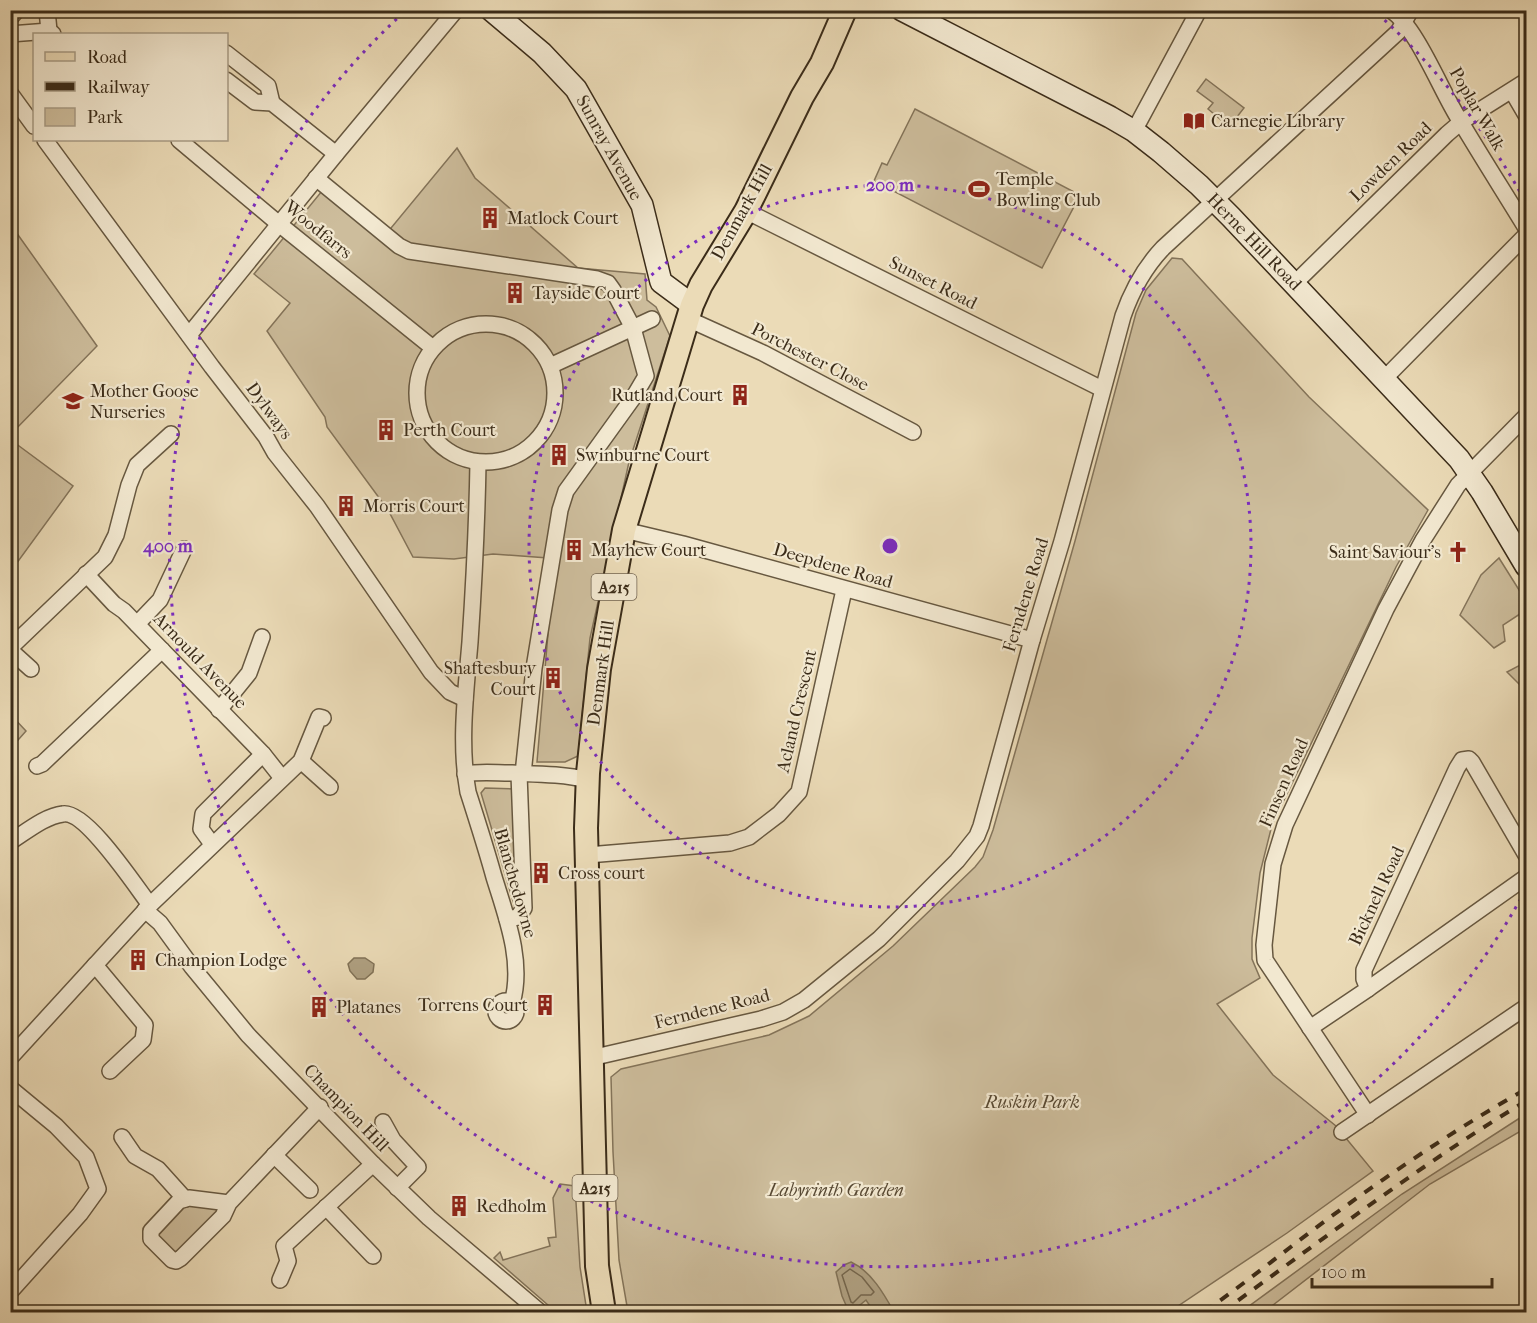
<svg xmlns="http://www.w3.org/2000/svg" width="1537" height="1323" font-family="'IM FELL French Canon',serif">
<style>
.green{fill:#cdbd9c;stroke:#84745a;stroke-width:1.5}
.water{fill:#afa081;stroke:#817257;stroke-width:1.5}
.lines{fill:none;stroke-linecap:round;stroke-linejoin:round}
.shore{stroke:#75664d;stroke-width:1.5}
.street-casing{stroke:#675840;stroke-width:18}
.secondary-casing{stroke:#3b2c19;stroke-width:24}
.primary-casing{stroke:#3b2c19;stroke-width:26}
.street{stroke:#f2e8d0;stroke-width:15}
.secondary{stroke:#f2e8d0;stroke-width:21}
.primary{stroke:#ebdbb7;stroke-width:22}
.rail{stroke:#3b2c19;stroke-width:4;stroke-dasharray:10 10;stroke-linecap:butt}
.ring{fill:none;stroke:#7b2cbf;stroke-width:3;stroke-dasharray:3 6}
.labels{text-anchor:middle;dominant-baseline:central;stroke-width:4.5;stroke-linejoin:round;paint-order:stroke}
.shield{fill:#f2e8d0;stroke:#726450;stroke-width:1.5}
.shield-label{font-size:16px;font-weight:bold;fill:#3b2c19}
.street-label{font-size:18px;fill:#3b2c19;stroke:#f2e8d0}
.poi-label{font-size:18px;fill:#3b2c19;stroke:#f2e8d0;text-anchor:start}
.park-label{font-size:18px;font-style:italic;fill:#584933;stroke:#f2e8d0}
.centre{fill:#7b2cbf;stroke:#f2e8d0;stroke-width:3}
.ring-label{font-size:18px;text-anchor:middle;font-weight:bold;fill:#7b2cbf;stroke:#f2e8d0;stroke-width:4.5;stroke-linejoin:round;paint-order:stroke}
</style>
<rect width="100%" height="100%" fill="#ebdbb7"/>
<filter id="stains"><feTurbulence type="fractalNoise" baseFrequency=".00333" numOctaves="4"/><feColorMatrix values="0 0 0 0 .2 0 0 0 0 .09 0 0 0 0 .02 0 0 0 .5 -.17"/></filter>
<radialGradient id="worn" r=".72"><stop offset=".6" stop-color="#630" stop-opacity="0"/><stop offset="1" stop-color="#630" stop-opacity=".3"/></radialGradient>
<!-- green -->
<g class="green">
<path d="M1206,79L1244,108L1233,122L1230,120L1226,124L1208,109L1213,103L1197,91Z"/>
<path d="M915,109L1080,195L1042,268L874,181L882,163L887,165Z"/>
<path d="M457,148L475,178L578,268L645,274L647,300L656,307L670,336L629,462L590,638L578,756L565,762H537L549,622L548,558L493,554L454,559L413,557L388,510L327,427L325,417L267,331L290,303L254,274L322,191L382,239Z"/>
<path d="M11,225L97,346L11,434H10Z"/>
<path d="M1172,258L1182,259L1309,397L1428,510L1396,567L1272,825L1260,873L1252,938V959L1260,978L1217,1004L1273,1075L1336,1126L1373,1171L1287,1233L1169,1312H628L619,1260L613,1152L611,1077L621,1069L769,1035L809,1016L893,946L975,867L983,857L993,830L1075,541L1136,313L1146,290Z"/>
<path d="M11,440L73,486L11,571Z"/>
<path d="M1499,558L1526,601V610L1503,625L1505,641L1494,648L1460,615L1481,575Z"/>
<path d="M1526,662V691L1507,672Z"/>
<path d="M11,715L26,731L11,748Z"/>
<path d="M485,788L515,789L519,910L516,911L481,793Z"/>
<path d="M1526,1114V1128L1430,1184L1264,1312H1241L1402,1194Z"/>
<path d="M560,1184L575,1186L580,1267L587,1312H556L494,1258L500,1252L503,1260L550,1246L548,1238L556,1237L553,1198Z"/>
<path d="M188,1206H213L218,1209L217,1212L180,1251L172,1252L158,1238L159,1233L182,1207Z"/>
</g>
<!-- water -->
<g class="water">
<path d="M354,958H365L374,964L373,972L365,979H357L350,971L348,964Z"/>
<path d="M851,1262C871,1271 884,1294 894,1312H874L866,1300L860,1305L863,1312H849L842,1296L836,1272L844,1265Z"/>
</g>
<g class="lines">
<!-- shore -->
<path class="shore" d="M850,1269L862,1277L874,1292L871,1295H861L853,1303L851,1302L842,1275Z"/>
<defs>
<g id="street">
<path d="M47,10L49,31"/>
<path d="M1391,10C1417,28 1441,91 1459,119C1481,156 1504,192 1526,228"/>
<path d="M10,18L17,10"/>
<path d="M10,34L49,31L53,34"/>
<path d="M226,53L268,86L272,103"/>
<path d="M226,80L255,102L272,103L336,154"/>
<path d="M1512,91L1526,115"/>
<path d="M10,93L34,126"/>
<path d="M1134,131L1199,10"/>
<path d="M45,140L212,367L266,437L275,453L317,506L431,672L450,692L465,699"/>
<path d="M179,140L279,224L433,348"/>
<path d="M316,178L399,246L409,251L597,279L608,283L613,290L633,328L646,376L633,398L566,491L560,510L534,668L523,774"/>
<path d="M746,211L1102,389"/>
<path d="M1294,284L1447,134L1461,122L1526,81"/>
<path d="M688,319L763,353L913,432"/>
<circle cx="486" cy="393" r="69"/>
<path d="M189,335L336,154L456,10"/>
<path d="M550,366L652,319"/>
<path d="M1384,379L1526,235"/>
<path d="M478,463C477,523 474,582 470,642C466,691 459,744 468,792C477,820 486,848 494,877C506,916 524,962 512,1003"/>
<path d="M624,530L683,544L1032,640"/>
<path d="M86,574L114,604L124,611L263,754L282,778"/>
<path d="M137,624L160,600L184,549"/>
<path d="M10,648L105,557L116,535L129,485L137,465L171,434"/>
<path d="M10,650L31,669"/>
<path d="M219,710L249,673L262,637"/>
<path d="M301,761L330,787"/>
<path d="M37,766L42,764L162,650"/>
<path d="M465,774C480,771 496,773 512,773C537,774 563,774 588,780"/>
<path d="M10,842C26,832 45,816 63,814C86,810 136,887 150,905"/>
<path d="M212,844L201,829L203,814L263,754"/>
<path d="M588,855L730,843L749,837L779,814L799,792L844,590"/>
<path d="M145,910L160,923L192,967L248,1035L373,1164L429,1218L540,1312"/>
<path d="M507,919L518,917L524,908L519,774"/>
<path d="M95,965L145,1025L143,1040L110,1071"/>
<path d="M1368,989L1526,877"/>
<circle cx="506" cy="1011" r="10"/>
<path d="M1310,1028L1368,989L1364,979V970L1457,768L1462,760L1469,759L1472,762L1526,855"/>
<path d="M10,1058L150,905L301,761L319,717L323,718"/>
<path d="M591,1058L761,1019L783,1012L804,1000L879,939L957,861L977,836L981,826L1032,640L1062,541L1123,316C1132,290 1144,268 1163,248L1398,32L1411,10"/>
<path d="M10,1088L56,1126L86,1157L98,1189L80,1214L10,1292"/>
<path d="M1368,1115L1265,960L1264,945L1273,864L1285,825L1386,609L1423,540L1458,485L1526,416"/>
<path d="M383,1122L393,1140L418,1167L397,1188"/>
<path d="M1342,1132L1526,1007"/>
<path d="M122,1137L135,1156L158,1169L185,1199"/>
<path d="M274,1155L310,1190"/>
<path d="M229,1203L189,1198L179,1201L151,1231V1239L172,1260L176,1261L181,1258L223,1216L229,1203L320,1107"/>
<path d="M326,1207L373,1256"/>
<path d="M280,1280L288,1261L284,1246L373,1164"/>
</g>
<g id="secondary">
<path d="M491,10L542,53L576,89L642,205L661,282L692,305"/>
<path d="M902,10L1110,117L1134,131L1161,152L1199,185L1231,217L1459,459L1482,492L1526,566"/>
</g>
<path id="primary" d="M604,1312L597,1266L586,828L588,773L599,669L624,530L692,305L701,285L746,211L802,97L822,63L845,10"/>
</defs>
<!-- street casing -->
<use href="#street" class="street-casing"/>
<!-- secondary casing -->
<use href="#secondary" class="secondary-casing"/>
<!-- primary casing -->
<use href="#primary" class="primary-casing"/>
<!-- street -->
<use href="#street" class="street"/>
<!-- secondary -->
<use href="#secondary" class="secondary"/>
<!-- primary -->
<use href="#primary" class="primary"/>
<!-- rail -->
<g class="rail">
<path d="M1204,1312C1254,1277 1300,1238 1350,1203C1407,1162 1466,1123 1526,1089"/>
<path d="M1222,1312C1322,1240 1420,1165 1526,1101"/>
</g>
</g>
<!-- distance rings -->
<g class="ring">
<circle cx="890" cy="546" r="361"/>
<path d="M1525 891A722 722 0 1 1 402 14M1378 14A722 722 0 0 1 1525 201"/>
</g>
<!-- icons -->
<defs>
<symbol id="library-bare" viewBox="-9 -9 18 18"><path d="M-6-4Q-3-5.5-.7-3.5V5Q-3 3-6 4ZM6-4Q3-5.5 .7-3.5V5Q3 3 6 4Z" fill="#8f2418" stroke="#f2e8d0" stroke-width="2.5" paint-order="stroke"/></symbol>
<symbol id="stadium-bare" viewBox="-9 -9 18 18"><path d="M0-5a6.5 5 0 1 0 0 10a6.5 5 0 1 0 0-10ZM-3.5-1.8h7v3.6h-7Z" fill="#8f2418" stroke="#f2e8d0" stroke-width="2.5" paint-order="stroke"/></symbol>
<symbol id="building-bare" viewBox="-9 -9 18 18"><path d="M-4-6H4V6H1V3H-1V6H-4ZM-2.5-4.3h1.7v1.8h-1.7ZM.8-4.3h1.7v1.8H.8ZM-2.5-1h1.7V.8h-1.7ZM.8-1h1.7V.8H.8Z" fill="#8f2418" stroke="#f2e8d0" stroke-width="2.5" paint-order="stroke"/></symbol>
<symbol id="school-bare" viewBox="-9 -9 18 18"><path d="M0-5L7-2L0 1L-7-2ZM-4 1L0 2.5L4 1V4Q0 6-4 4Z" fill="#8f2418" stroke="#f2e8d0" stroke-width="2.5" paint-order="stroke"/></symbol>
<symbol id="church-bare" viewBox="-9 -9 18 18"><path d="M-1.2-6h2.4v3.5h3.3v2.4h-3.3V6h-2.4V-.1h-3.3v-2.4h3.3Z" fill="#8f2418" stroke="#f2e8d0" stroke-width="2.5" paint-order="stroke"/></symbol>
</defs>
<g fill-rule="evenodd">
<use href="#library-bare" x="1179" y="106" width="30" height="30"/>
<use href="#stadium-bare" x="964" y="174" width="30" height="30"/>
<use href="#building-bare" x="475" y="203" width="30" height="30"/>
<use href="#building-bare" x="500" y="278" width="30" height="30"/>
<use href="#building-bare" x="725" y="380" width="30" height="30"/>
<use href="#school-bare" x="58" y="386" width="30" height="30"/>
<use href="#building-bare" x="371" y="415" width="30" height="30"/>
<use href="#building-bare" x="544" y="440" width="30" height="30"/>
<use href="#building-bare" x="331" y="491" width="30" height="30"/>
<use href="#building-bare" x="559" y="535" width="30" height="30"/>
<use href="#church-bare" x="1443" y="537" width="30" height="30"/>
<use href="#building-bare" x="538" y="663" width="30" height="30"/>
<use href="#building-bare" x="526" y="858" width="30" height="30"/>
<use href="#building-bare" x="123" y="945" width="30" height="30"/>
<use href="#building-bare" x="530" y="990" width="30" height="30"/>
<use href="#building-bare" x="304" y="992" width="30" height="30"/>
<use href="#building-bare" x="444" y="1191" width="30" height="30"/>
</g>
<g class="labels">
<!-- shield labels -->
<g class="shield">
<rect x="591.5" y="574" width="45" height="26" rx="4.5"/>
<rect x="572.5" y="1175" width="45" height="26" rx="4.5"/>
</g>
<g class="shield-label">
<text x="614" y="587">A215</text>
<text x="595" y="1188">A215</text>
</g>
<!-- street labels -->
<g class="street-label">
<text transform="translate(1477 109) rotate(60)">Poplar Walk</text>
<text transform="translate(609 148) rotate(61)">Sunray Avenue</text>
<text transform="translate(1391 162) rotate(-44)">Lowden Road</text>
<text transform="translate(742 212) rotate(-61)">Denmark Hill</text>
<text transform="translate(318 230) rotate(39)">Woodfarrs</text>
<text transform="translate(1254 242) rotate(46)">Herne Hill Road</text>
<text transform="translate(933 283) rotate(27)">Sunset Road</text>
<text transform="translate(810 357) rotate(27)">Porchester Close</text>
<text transform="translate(269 411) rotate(54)">Dylways</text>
<text transform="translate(833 566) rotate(16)">Deepdene Road</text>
<text transform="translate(1026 595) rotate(-73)">Ferndene Road</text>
<text transform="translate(200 661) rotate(46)">Arnould Avenue</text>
<text transform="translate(601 673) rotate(-82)">Denmark Hill</text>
<text transform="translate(797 711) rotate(-77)">Acland Crescent</text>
<text transform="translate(1284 783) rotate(-66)">Finsen Road</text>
<text transform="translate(515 883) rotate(74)">Blanchedowne</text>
<text transform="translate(1377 896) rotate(-65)">Bicknell Road</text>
<text transform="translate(712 1009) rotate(-14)">Ferndene Road</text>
<text transform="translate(346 1108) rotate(46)">Champion Hill</text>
</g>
<!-- poi labels -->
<g class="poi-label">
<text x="1211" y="121">Carnegie Library</text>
<text x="996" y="179">Temple<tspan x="996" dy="21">Bowling Club</tspan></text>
<text x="507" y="218">Matlock Court</text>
<text x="532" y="293">Tayside Court</text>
<text x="90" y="391">Mother Goose<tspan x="90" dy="21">Nurseries</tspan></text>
<text x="723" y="395" text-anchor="end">Rutland Court</text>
<text x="403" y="430">Perth Court</text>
<text x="576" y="455">Swinburne Court</text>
<text x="363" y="506">Morris Court</text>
<text x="591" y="550">Mayhew Court</text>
<text x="1441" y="552" text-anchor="end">Saint Saviour's</text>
<text x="536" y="668" text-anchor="end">Shaftesbury<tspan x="536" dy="21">Court</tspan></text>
<text x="558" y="873">Cross court</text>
<text x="155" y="960">Champion Lodge</text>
<text x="528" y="1005" text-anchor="end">Torrens Court</text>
<text x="336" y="1007">Platanes</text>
<text x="476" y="1206">Redholm</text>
</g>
<!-- park labels -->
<g class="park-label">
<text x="1032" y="1102">Ruskin Park</text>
<text x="836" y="1190">Labyrinth Garden</text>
</g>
</g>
<circle cx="890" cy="546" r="9" class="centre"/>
<g class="ring-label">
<text x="890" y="191">200 m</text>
<text x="168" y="552">400 m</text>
</g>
<!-- margin -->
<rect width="1537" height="1323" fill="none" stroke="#ebdbb7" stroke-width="36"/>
<rect x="12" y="12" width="1513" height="1299" fill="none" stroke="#3b2c19" stroke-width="3"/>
<rect x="18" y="18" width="1501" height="1287" fill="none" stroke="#3b2c19" stroke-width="1.5"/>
<!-- legend -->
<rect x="33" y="33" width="195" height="108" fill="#f2e8d0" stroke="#a99d87" stroke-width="1.5"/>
<rect x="45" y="52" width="30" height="9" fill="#ebdbb7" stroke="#a99d87" stroke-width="1.5"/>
<text x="87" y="63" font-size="18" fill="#3b2c19">Road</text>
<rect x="45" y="82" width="30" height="9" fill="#3b2c19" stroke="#a99d87" stroke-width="1.5"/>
<text x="87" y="93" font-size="18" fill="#3b2c19">Railway</text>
<rect x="45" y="108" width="30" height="18" fill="#cdbd9c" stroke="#a99d87" stroke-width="1.5"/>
<text x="87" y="123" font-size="18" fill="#3b2c19">Park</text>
<!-- scale -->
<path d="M1312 1278v9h180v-9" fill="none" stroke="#3b2c19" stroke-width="3"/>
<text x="1321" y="1278" font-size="18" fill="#3b2c19" stroke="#f2e8d0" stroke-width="4.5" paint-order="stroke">100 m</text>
<rect width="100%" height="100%" filter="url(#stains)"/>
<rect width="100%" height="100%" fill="url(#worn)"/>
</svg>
